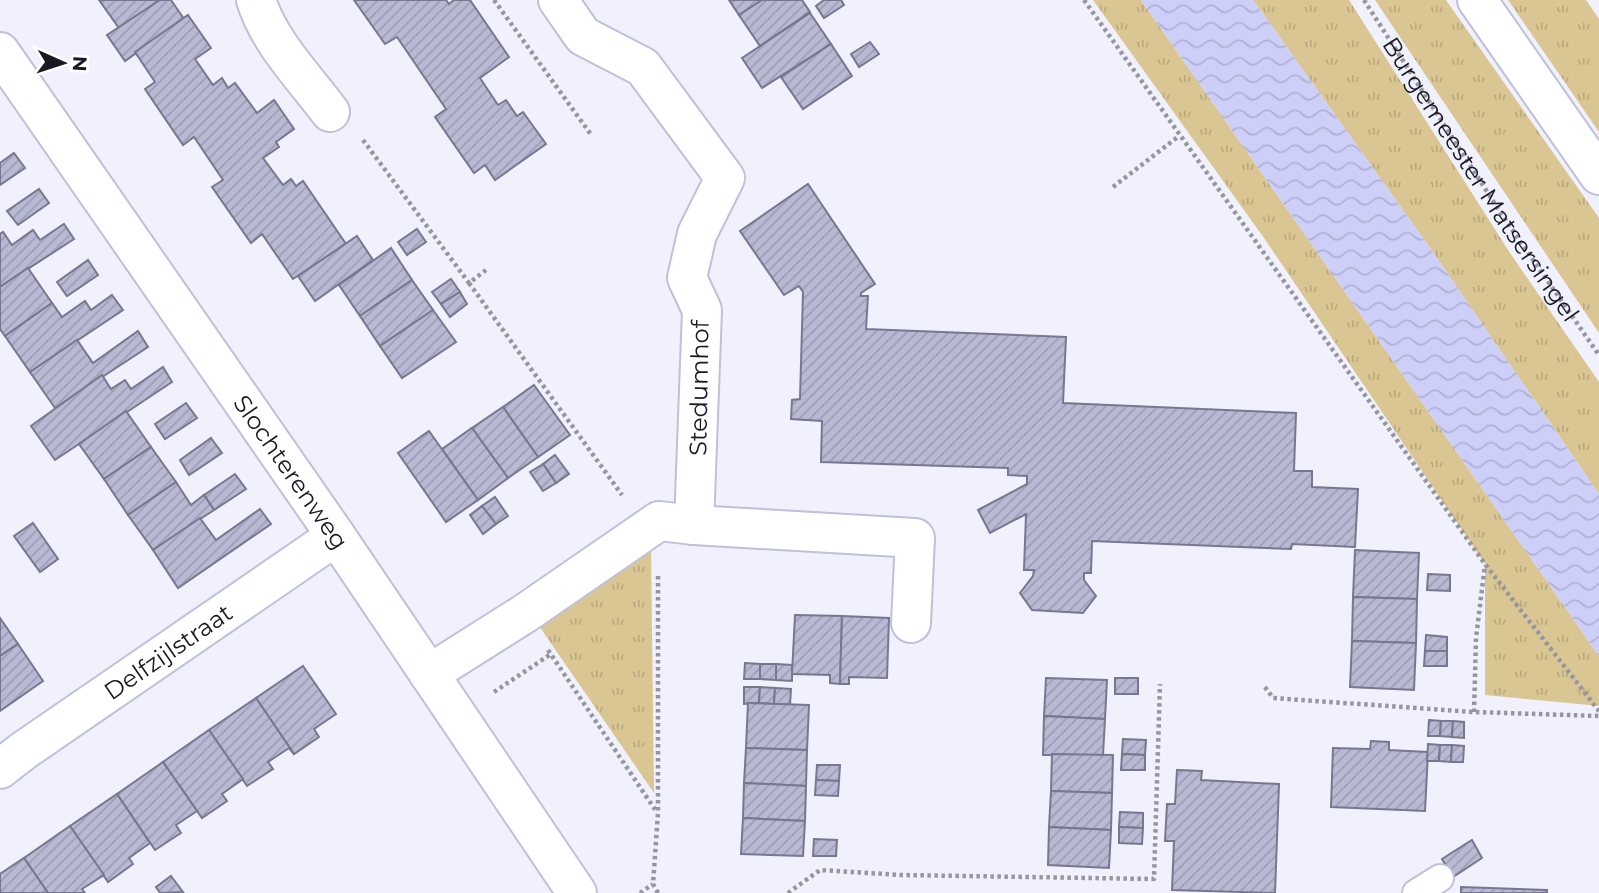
<svg xmlns="http://www.w3.org/2000/svg" width="1599" height="893" font-family="Montserrat,sans-serif">
<style>
.grass{fill:url(#grass-tufts)}
.water{fill:url(#water-waves)}
.building{fill:url(#building-hatch);stroke:#777790;stroke-width:2}
.lines{fill:none;stroke-linecap:round;stroke-linejoin:round}
.lane-casing{stroke:#bfc0da;stroke-width:30}
.street-casing{stroke:#bfc0da;stroke-width:42}
.secondary-casing{stroke:#bfc0da;stroke-width:42}
.path{stroke:#9596a0;stroke-width:4.5;stroke-dasharray:3.5 3.5;stroke-linecap:butt}
.lane{stroke:#fff;stroke-width:26}
.street{stroke:#fff;stroke-width:38}
.secondary{stroke:#fff;stroke-width:38}
.labels{text-anchor:middle;dominant-baseline:central;stroke-width:5;stroke-linejoin:round;paint-order:stroke}
.street-label{font-size:24px;fill:#181922;stroke:#fff}
</style>
<defs>
<pattern id="grass-tufts" width="24" height="20" patternUnits="userSpaceOnUse" patternTransform="scale(1.75)"><rect width="24" height="20" fill="#dac692"/><path d="M3 7l-1-3M5 7V3M7 7l1-3M15 17l-1-3M17 17v-4M19 17l1-3" fill="none" stroke="#baaa7e"/></pattern>
<pattern id="water-waves" width="16" height="10" patternUnits="userSpaceOnUse" patternTransform="scale(1.75)"><rect width="16" height="10" fill="#cecff9"/><path d="M0 5q4-4 8 0t8 0" fill="none" stroke="#b0b1d5"/></pattern>
<pattern id="building-hatch" width="6" height="6" patternUnits="userSpaceOnUse" patternTransform="scale(1.75)"><rect width="6" height="6" fill="#b8b9d3"/><path d="M-1 1l2-2M0 6l6-6M5 7l2-2" fill="none" stroke="#9d9eb5"/></pattern>
</defs>
<rect width="100%" height="100%" fill="#f0f1fc"/>
<!-- grass -->
<g class="grass">
<path d="M1093,0H1141L1599,656V706L1485,695V564L1264,238Z"/>
<path d="M1253,0H1349L1510,253L1599,382V494L1430,248Z"/>
<path d="M1375,0H1446L1599,218V333Z"/>
<path d="M1508,0H1586L1599,19V132Z"/>
<path d="M651,548L654,793L537,623Z"/>
</g>
<!-- water -->
<path class="water" d="M1141,0H1253L1430,248L1599,494V656Z"/>
<!-- building -->
<g class="building">
<path d="M99,0H160L119,28Z"/>
<path d="M160,0H171L184,19L125,61L107,35Z"/>
<path d="M354,0H446L449,4L454,0H470L509,57L480,78L498,105L506,100L517,116L523,112L546,144L495,180L485,165L474,173L435,117L446,109L397,37L385,44Z"/>
<path d="M729,0H762L739,15Z"/>
<path d="M762,0H802L810,12L760,46L739,15Z"/>
<path d="M824,0H841L844,5L824,18L816,6Z"/>
<path d="M810,13L831,44L762,88L742,58Z"/>
<path d="M188,15L211,48L195,59L213,85L222,78L228,88L235,83L257,113L274,100L294,129L276,142L279,147L263,158L283,185L291,179L296,186L303,181L346,244L293,279L262,234L251,243L212,187L223,180L194,137L183,145L145,89L155,82L135,52Z"/>
<path d="M870,42L879,54L859,67L851,54Z"/>
<path d="M831,44L852,76L803,109L781,77Z"/>
<path d="M14,153L25,168L0,185V163Z"/>
<path d="M808,184L875,284L861,293V296H868L866,329L1066,337L1063,403L1296,413L1294,471H1312V487L1358,489L1355,547L1292,544L1291,549L1092,541L1091,573H1084V580L1096,596L1083,613L1032,610L1020,593L1033,576L1034,570H1024L1026,514L990,533L978,510L1027,484V476L1008,475V468L821,462L822,421L791,419L792,400L800,399L803,292L799,286L784,295L740,231Z"/>
<path d="M39,189L49,203L18,225L7,211Z"/>
<path d="M64,224L74,239L0,287V234L3,232L12,245L33,230L40,240Z"/>
<path d="M417,229L426,242L407,255L398,242Z"/>
<path d="M357,236L373,260L315,301L298,276Z"/>
<path d="M391,248L412,280L360,316L339,285Z"/>
<path d="M88,260L98,275L67,296L57,282Z"/>
<path d="M28,268L52,303L5,336L0,329V287Z"/>
<path d="M451,279L460,292L441,304L432,292Z"/>
<path d="M412,280L433,310L380,346L360,316Z"/>
<path d="M460,292L467,304L450,317L441,304Z"/>
<path d="M112,295L123,310L30,372L5,336L52,303L62,317L85,301L91,310Z"/>
<path d="M433,310L456,342L402,378L380,346Z"/>
<path d="M138,331L148,347L55,408L30,372L77,340L93,363Z"/>
<path d="M163,367L172,382L55,460L31,426L102,375L111,389L125,380L131,389Z"/>
<path d="M534,385L570,435L538,457L503,407Z"/>
<path d="M186,403L197,418L165,439L155,424Z"/>
<path d="M503,407L538,457L508,478L472,428Z"/>
<path d="M126,411L151,447L104,479L79,444Z"/>
<path d="M472,428L508,478L478,500L442,449Z"/>
<path d="M429,431L478,500L446,522L398,453Z"/>
<path d="M211,438L222,453L189,475L180,460Z"/>
<path d="M151,447L176,482L128,515L104,479Z"/>
<path d="M555,455L569,474L556,483L543,464Z"/>
<path d="M543,464L556,483L543,491L530,472Z"/>
<path d="M235,474L246,489L214,510L204,495Z"/>
<path d="M176,482L191,505L204,495L214,510L153,550L128,515Z"/>
<path d="M495,497L508,516L496,524L482,506Z"/>
<path d="M482,506L496,524L483,534L470,515Z"/>
<path d="M260,509L271,524L178,588L153,550L200,518L216,540Z"/>
<path d="M33,523L58,559L40,572L14,536Z"/>
<path d="M1355,550L1419,553L1417,599L1353,597Z"/>
<path d="M1428,574L1450,575V591L1427,590Z"/>
<path d="M1353,597L1417,599L1416,643L1352,641Z"/>
<path d="M795,615L842,616L840,684L830,683V675L792,674Z"/>
<path d="M842,616L889,618L887,678L849,677V684H840Z"/>
<path d="M0,618L18,644L0,656Z"/>
<path d="M1426,635L1447,637V651H1425Z"/>
<path d="M1352,641L1416,643L1414,690L1350,687Z"/>
<path d="M18,644L43,681L0,711V656Z"/>
<path d="M1425,651H1447V666H1424Z"/>
<path d="M745,663L760,664V679H744Z"/>
<path d="M760,664H776V680L760,679Z"/>
<path d="M776,664L792,665V681L776,680Z"/>
<path d="M303,666L336,714L314,729L319,737L294,754L256,698Z"/>
<path d="M1046,678L1107,680L1105,719L1044,716Z"/>
<rect x="1115" y="678" width="23" height="16"/>
<path d="M744,687H760L759,703L744,704Z"/>
<path d="M760,687L775,688L774,704L759,703Z"/>
<path d="M775,688L791,689L790,705L774,704Z"/>
<path d="M256,698L294,754L289,748L268,762L273,769L247,786L209,730Z"/>
<path d="M748,703L809,705L807,750L746,748Z"/>
<path d="M1044,716L1105,719L1103,755H1043Z"/>
<path d="M1429,720L1441,721L1440,736H1428Z"/>
<path d="M1441,721H1453L1452,737L1440,736Z"/>
<path d="M1453,721L1464,722V738L1452,737Z"/>
<path d="M209,730L243,779L222,794L227,801L202,818L163,762Z"/>
<path d="M1123,739L1146,740L1145,755L1122,754Z"/>
<path d="M1371,741L1389,742V750L1428,752L1425,811L1331,807L1333,748L1370,749Z"/>
<path d="M1428,744L1440,745L1439,761H1427Z"/>
<path d="M1440,745H1452L1451,762L1439,761Z"/>
<path d="M1452,745L1464,746L1463,762H1451Z"/>
<path d="M746,748L807,750L806,786L744,783Z"/>
<path d="M1052,754L1113,755L1112,793L1051,791Z"/>
<path d="M1122,754L1145,755V770H1121Z"/>
<path d="M163,762L197,811L176,825L181,833L155,850L117,794Z"/>
<path d="M817,765H840L839,781L816,780Z"/>
<path d="M1177,770L1202,771L1201,780L1279,784L1275,893L1172,890L1174,841H1165L1167,804H1175Z"/>
<path d="M816,780L839,781L838,796L815,795Z"/>
<path d="M744,783L806,786L805,821L743,818Z"/>
<path d="M1051,791L1112,793L1111,830L1049,827Z"/>
<path d="M117,794L150,843L129,858L133,864L108,882L70,826Z"/>
<path d="M1120,812L1143,813V828L1119,827Z"/>
<path d="M743,818L805,821L803,856L741,854Z"/>
<path d="M70,826L104,875L82,889L85,893H48L24,858Z"/>
<path d="M1049,827L1111,830L1109,868L1048,865Z"/>
<path d="M1119,827L1143,828L1142,844L1119,843Z"/>
<path d="M814,839L837,840L836,856H813Z"/>
<path d="M1472,840L1482,858L1453,877L1442,859Z"/>
<path d="M24,858L48,893H0V874Z"/>
<path d="M171,876L183,892L160,893L156,887Z"/>
<path d="M1461,887L1547,890V893H1461Z"/>
</g>
<g class="lines">
<defs>
<path id="lane" d="M1416,893L1440,878"/>
<g id="street">
<path d="M256,0C269,42 304,77 330,112"/>
<path d="M558,0L583,36L643,67L725,178L697,234L687,278L702,310L694,525L915,538L911,623"/>
<path id="s2" d="M0,52L336,536L577,893"/>
<path d="M429,674L524,614L659,521L694,525"/>
<path id="s3" d="M0,769L23,751L336,536"/>
</g>
<path id="secondary" d="M1477,0L1599,175"/>
</defs>
<!-- lane casing -->
<use href="#lane" class="lane-casing"/>
<!-- street casing -->
<use href="#street" class="street-casing"/>
<!-- secondary casing -->
<use href="#secondary" class="secondary-casing"/>
<!-- path -->
<g class="path">
<path d="M494,0L592,136"/>
<path d="M1084,0L1485,564L1599,711"/>
<path id="s1" d="M1364,0L1502,215L1599,355"/>
<path d="M363,140L469,283L486,270"/>
<path d="M1113,187L1179,136"/>
<path d="M469,283L622,495"/>
<path d="M548,650L656,811"/>
<path d="M1265,687L1273,698L1474,712L1599,716"/>
<path d="M494,692L551,654"/>
<path d="M1474,712L1476,638L1485,565"/>
<path d="M640,893L653,884"/>
<path d="M658,893L653,884L658,813V574"/>
<path d="M788,893L820,870L901,875L1154,879L1160,684"/>
</g>
<!-- lane -->
<use href="#lane" class="lane"/>
<!-- street -->
<use href="#street" class="street"/>
<!-- secondary -->
<use href="#secondary" class="secondary"/>
</g>
<g class="labels">
<!-- street labels -->
<g class="street-label">
<text stroke="none"><textPath href="#s1" startOffset="214">Burgemeester Matsersingel</textPath></text>
<text transform="translate(699 388) rotate(-89)">Stedumhof</text>
<text stroke="none"><textPath href="#s2" startOffset="511">Slochterenweg</textPath></text>
<text stroke="none"><textPath href="#s3" startOffset="205">Delfzijlstraat</textPath></text>
</g>
</g>
<!-- north arrow -->
<g transform="translate(63 63) rotate(93)" stroke="#ffffff" stroke-width="5" paint-order="stroke">
<path d="M0-5L12 26L0 18L-12 26Z" fill="#181922"/>
<text y="-10" font-size="19" font-weight="bold" text-anchor="middle" fill="#181922">N</text>
</g>
</svg>
